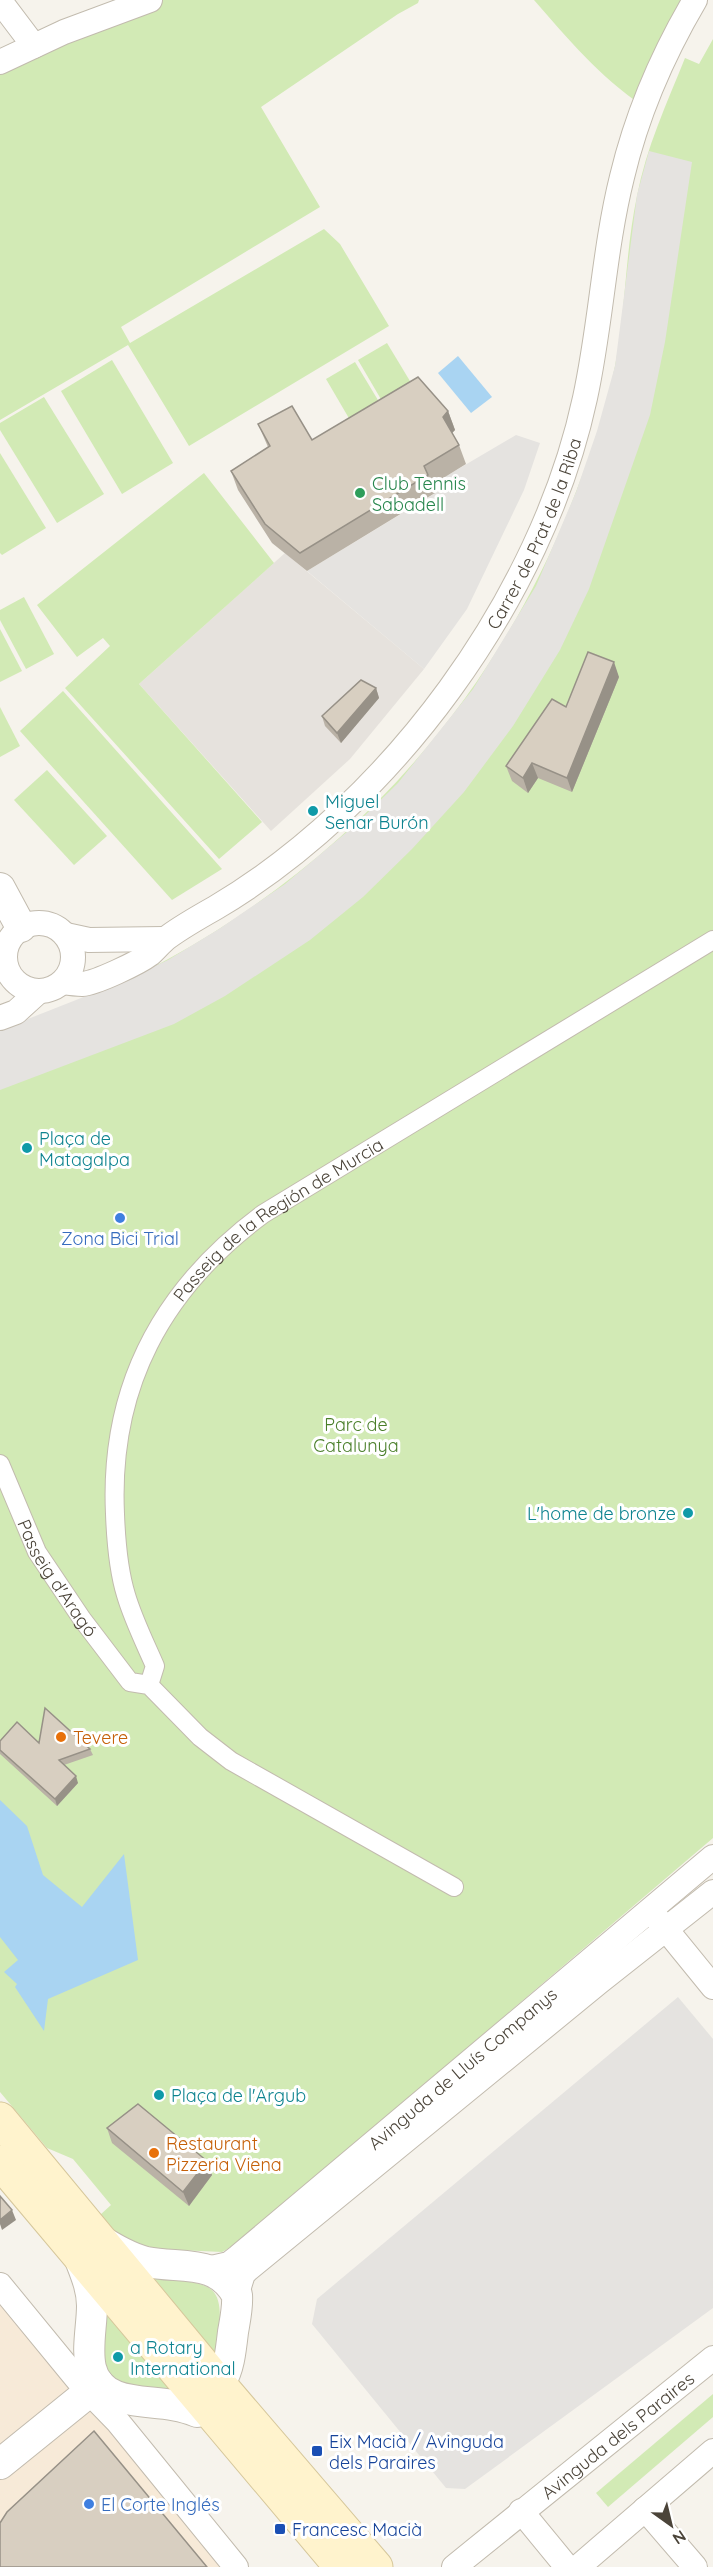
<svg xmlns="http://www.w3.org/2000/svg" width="713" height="2567" font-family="Quicksand,sans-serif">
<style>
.commercial{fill:#f7ead8}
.industrial{fill:#e6e2dd}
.green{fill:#d2eab5}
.parking{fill:#e5e3e0}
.water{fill:#a9d4f2}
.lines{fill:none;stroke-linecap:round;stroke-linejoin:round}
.pedestrian-casing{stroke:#c2bbae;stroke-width:20}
.minor-casing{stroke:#c2bbae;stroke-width:26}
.tertiary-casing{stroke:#c2bbae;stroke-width:32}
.secondary-casing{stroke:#d6c79b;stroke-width:35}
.pedestrian{stroke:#fff;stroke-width:18}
.minor{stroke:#fff;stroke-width:24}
.tertiary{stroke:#fff;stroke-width:30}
.secondary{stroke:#fff3cd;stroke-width:33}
.wall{fill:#bab2a6}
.shaded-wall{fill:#979187}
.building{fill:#d8cfc1;stroke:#979187;stroke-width:1.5}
.leisure-dot{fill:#2e9e5b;stroke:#fff;stroke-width:2}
.culture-dot{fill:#0f9aa8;stroke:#fff;stroke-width:2}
.shop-dot{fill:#3f7fe0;stroke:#fff;stroke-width:2}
.food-dot{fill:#e8710a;stroke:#fff;stroke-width:2}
.transit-dot{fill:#1a4fb4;stroke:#fff;stroke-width:2}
.labels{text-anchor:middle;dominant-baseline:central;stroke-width:6;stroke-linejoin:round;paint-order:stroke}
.leisure-label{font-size:18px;fill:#27864d;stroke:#fff;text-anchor:start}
.street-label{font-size:18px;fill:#4b4439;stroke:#fff}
.culture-label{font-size:18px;fill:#0d838f;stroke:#fff;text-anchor:start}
.shop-label{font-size:18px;fill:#366cbe;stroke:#fff}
.park-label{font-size:18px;fill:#4a7f2a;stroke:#fff}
.food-label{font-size:18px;fill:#c56008;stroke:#fff;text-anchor:start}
.transit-label{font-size:18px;fill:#164399;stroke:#fff;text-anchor:start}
</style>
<rect width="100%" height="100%" fill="#f6f3ec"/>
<!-- commercial -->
<path class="commercial" d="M0,2285L83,2402L236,2567H0Z"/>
<!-- industrial -->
<path class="industrial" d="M285,553L424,669L350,759L271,831L139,684Z"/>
<!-- green -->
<g class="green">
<path d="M150,0H419L418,3L398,14L261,107L320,207L121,327L130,343L324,229L340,244L389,326L189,446L128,345L0,420V62Z"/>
<path d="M534,0H695L643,106C600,77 568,39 534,0Z"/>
<path d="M713,39V1838L240,2242L222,2252L158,2249L121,2240L100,2215L111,2205L73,2159L47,2148L0,2092V1030C57,1010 117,988 170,958C352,857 489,705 568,512C587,465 605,416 615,366C626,310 625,252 637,196C646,148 667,103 685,58L699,64Z"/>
<path d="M387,343L419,396L389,413L358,360Z"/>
<path d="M112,360L173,463L122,494L61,391Z"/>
<path d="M355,362L387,415L357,432L326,379Z"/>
<path d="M44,397L104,494L57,523L0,430V423Z"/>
<path d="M0,453L46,528L2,555L0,553Z"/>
<path d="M204,473L274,563L139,684L262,822L219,859L65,688L110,646L103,638L77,657L37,605Z"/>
<path d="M24,597L54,654L26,669L0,620V610Z"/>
<path d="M0,629L22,671L0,682Z"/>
<path d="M63,691L222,869L172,900L20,731Z"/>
<path d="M0,707L20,746L0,757Z"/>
<path d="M47,770L107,836L74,865L14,800Z"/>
<path d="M154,2278C220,2284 224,2283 218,2351L215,2354Z"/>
<path d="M109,2316L169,2388L170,2390C104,2387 100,2386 106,2318Z"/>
<path d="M713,2394V2417L608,2507L596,2493Z"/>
</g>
<!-- parking -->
<g class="parking">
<path d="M649,151L692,162L665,342L650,415L589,589L560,650L513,726L464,792L412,849L363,897L310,940L225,996L174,1024L0,1090V1030L114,985L168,960L219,929L285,884L354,826L398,783L473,689L536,586L576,492L597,431L615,366L637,195Z"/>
<path d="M516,435L540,443L524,490L467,609L424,669L307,571L434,494L431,485Z"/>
<path d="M678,1997L713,2039V2308L465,2489L446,2488L312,2324L317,2299Z"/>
</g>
<!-- water -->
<g class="water">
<path d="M458,356L492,397L471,413L438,373Z"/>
<path d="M0,1800L27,1826L43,1875L82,1907L124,1854L138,1960L48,1999L44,2031L15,1987L17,1984L4,1972L18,1960L0,1937Z"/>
</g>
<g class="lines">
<defs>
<g id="pedestrian">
<path id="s1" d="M0,1464L37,1552L82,1619L130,1682L149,1685L200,1737L231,1761L454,1887"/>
<path id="s2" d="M149,1685L155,1666C145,1643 133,1619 126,1595C118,1569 116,1541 115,1514C109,1386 162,1289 263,1214L713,940"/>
</g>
<g id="minor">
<path d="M0,1L34,46"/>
<path d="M0,62L64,32L150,0"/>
<circle cx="39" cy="957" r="34"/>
<path d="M66,935L89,940L164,939"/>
<path id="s3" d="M63,982C69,983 76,984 82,984C96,983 138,963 150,954C156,949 161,942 168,937C183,926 199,917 215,908C391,804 542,598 585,398C601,325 604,249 622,177C637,114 662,56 695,0"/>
<path d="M0,1018L16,1012L38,992"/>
<path d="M656,1917L713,1987"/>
<path id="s4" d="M207,2269L229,2264L238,2257L713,1857"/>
<path d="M0,2285L82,2385L118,2422L236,2567"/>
<path d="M238,2290L243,2274L247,2270L599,1982L713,1892"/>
<path d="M645,2509L695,2567"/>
<path d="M521,2511L567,2567"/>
<path id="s5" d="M454,2567L713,2358"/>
<path d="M578,2567L713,2451"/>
</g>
<g id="tertiary">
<path d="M0,888L21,927"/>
<path d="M100,2240C115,2249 130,2258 146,2262C182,2269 216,2258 237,2295C238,2307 235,2320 233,2332C228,2376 225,2394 178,2404"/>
<path d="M79,2257C85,2273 92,2288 92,2306C92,2337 77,2381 116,2396C139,2405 170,2400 197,2412"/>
<path d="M0,2464L99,2384"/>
</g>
<g id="secondary">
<path d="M0,2119L220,2385L376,2567"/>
<path d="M0,2162L341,2567"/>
</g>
</defs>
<!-- pedestrian casing -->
<use href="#pedestrian" class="pedestrian-casing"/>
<!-- minor casing -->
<use href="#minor" class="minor-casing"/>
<!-- tertiary casing -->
<use href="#tertiary" class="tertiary-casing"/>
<!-- secondary casing -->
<use href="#secondary" class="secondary-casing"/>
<!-- pedestrian -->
<use href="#pedestrian" class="pedestrian"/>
<!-- minor -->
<use href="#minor" class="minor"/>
<!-- tertiary -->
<use href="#tertiary" class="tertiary"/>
<!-- secondary -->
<use href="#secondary" class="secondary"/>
</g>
<!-- wall -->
<g class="wall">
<path d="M448,411L455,430L452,433L459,445L466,464L432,485L435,493L307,571L272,543L238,490L231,471L268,447L258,424L312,440Z"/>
<path d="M619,677L572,792L538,778L528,793L512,781L506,766L566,707Z"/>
<path d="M376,688L379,698L341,743L325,726L322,716Z"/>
<path d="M0,1741L39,1743L90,1749L93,1755L64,1765L78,1783L57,1806L0,1754Z"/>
<path d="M107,2128L207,2161L212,2175L189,2206L112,2143Z"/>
</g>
<!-- shaded-wall -->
<g class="shaded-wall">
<path d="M448,411L455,430L450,435L443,417Z"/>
<path d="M614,662L619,677L572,792L567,778Z"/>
<path d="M376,688L379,698L341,743L337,733Z"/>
<path d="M532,763L538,778L528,793L523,778Z"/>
<path d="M76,1776L78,1783L57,1806L55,1799Z"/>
<path d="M207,2161L212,2175L189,2206L183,2192Z"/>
<path d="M12,2210L16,2220L2,2230L0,2224V2220Z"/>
</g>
<!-- building -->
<g class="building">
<path d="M418,377L448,411L443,417L459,445L424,466L428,475L300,553L265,524L231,471L270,446L258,424L292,406L312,440Z"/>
<path d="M588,652L614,662L567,778L532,763L523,778L506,766L552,699L566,707Z"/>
<path d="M361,680L376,688L337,733L322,716Z"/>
<path d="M45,1708L90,1749L59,1760L76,1776L55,1799L0,1750V1741L17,1722L39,1743Z"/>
<path d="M138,2104L207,2161L183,2192L107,2128Z"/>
<path d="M0,2196L12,2210L0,2220Z"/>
<path d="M94,2431L207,2567H0V2523L7,2512Z"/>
</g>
<!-- markers -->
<circle class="leisure-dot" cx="360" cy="493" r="6"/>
<g class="culture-dot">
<circle cx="313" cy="811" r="6"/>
<circle cx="27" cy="1148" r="6"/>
<circle cx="688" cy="1513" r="6"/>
<circle cx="159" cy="2095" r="6"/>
<circle cx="118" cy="2357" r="6"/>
</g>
<g class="shop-dot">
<circle cx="120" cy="1218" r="6"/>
<circle cx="89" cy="2504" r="6"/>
</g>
<g class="food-dot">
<circle cx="61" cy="1737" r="6"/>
<circle cx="154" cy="2153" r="6"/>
</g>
<g class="transit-dot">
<rect x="311" y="2445" width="12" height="12" rx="3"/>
<rect x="274" y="2523" width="12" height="12" rx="3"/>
</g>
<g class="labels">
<!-- leisure labels -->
<g class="leisure-label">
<text x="372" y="483">Club Tennis<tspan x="372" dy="21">Sabadell</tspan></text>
</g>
<!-- street labels -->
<g class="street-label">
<text stroke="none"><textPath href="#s3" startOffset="675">Carrer de Prat de la Riba</textPath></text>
<text stroke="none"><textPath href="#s2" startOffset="537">Passeig de la Región de Murcia</textPath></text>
<text stroke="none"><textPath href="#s1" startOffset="128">Passeig d'Aragó</textPath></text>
<text stroke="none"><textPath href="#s4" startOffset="327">Avinguda de Lluís Companys</textPath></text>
<text stroke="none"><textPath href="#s5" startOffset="210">Avinguda dels Paraires</textPath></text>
</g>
<!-- culture labels -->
<g class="culture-label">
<text x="325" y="801">Miguel<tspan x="325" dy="21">Senar Burón</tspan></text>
<text x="39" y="1138">Plaça de<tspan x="39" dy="21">Matagalpa</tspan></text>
<text x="676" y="1513" text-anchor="end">L'home de bronze</text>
<text x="171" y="2095">Plaça de l'Argub</text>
<text x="130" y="2347">a Rotary<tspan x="130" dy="21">International</tspan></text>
</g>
<!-- shop labels -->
<g class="shop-label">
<text x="120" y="1238">Zona Bici Trial</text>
<text x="101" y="2504" text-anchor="start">El Corte Inglés</text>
</g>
<!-- park labels -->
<g class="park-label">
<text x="356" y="1424">Parc de<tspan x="356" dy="21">Catalunya</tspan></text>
</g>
<!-- food labels -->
<g class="food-label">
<text x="73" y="1737">Tevere</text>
<text x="166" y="2143">Restaurant<tspan x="166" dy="21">Pizzeria Viena</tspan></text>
</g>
<!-- transit labels -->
<g class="transit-label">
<text x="329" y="2441">Eix Macià / Avinguda<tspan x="329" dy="21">dels Paraires</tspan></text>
<text x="292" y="2529">Francesc Macià</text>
</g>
</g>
<!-- north arrow -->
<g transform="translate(671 2525) rotate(146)" stroke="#ffffff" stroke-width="4.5" paint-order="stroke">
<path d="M0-4.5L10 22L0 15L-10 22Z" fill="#4b4439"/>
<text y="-9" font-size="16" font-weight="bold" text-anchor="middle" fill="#4b4439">N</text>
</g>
</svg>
